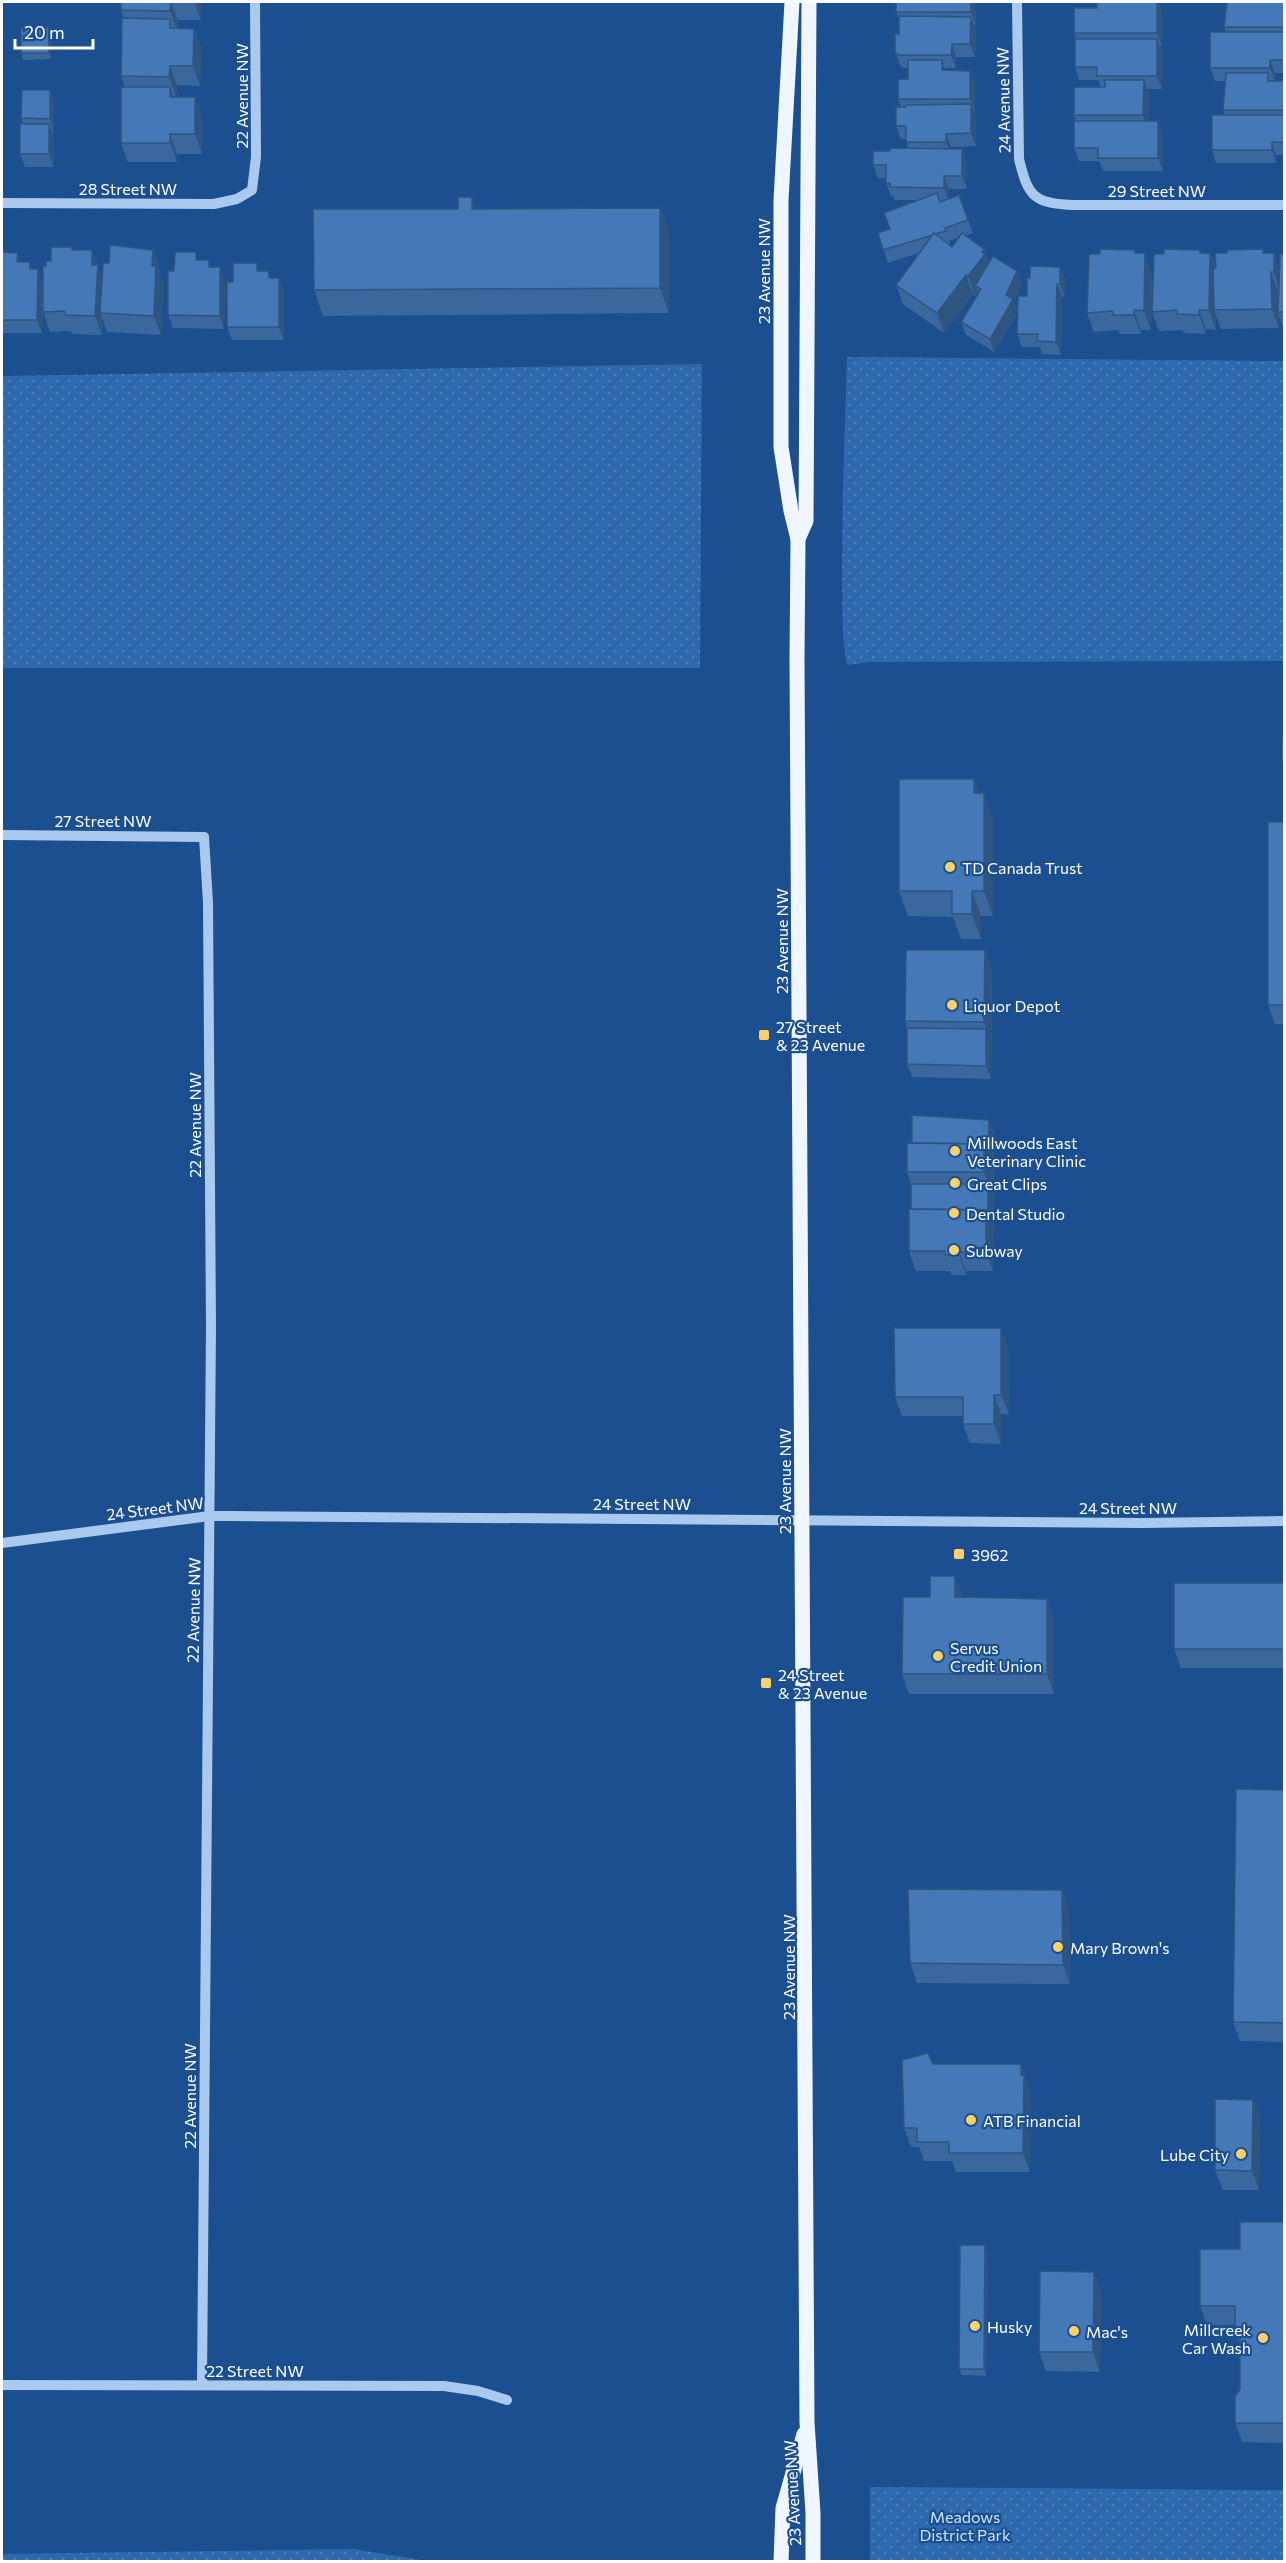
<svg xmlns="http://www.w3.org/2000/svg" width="1286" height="2563" font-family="Commissioner,sans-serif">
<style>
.park{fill:url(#park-dots)}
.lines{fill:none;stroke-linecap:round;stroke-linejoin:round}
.minor{stroke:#a9c9ee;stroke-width:10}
.major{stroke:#f0f6ff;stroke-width:15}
.wall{fill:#3a679d;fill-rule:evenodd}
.shaded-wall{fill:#305480}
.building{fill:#4478b7;stroke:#305480;stroke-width:1.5}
.poi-dot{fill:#ffd166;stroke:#1b4f8f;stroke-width:2}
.labels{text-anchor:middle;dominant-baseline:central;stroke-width:4.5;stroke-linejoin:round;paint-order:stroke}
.street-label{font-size:16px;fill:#fff;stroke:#1b4f8f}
.poi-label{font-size:16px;fill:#fff;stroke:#1b4f8f;text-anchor:start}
.park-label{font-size:16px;fill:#cfe3fa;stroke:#1b4f8f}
</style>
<defs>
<pattern id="park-dots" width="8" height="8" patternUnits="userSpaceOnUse" patternTransform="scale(1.5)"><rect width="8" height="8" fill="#2e69ad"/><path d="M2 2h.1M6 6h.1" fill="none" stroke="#4d80b9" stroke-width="1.8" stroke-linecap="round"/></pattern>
</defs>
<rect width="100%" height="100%" fill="#1b4f8f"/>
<!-- park -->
<g class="park">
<path d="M847,357L1284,361V661L869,662L848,665C836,648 846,398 847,357Z"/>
<path d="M702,364L700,668H2V376Z"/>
<path d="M870,2487L1284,2490V2561H870Z"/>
<path d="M354,2549L427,2561H2V2554Z"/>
</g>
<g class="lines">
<!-- minor -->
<g class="minor">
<path d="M1017,2L1019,159C1028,196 1033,203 1072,205H1284"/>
<path d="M2,203L214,204L237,199L252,190L256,157L255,2"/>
<path d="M2,835L204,837L208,903L211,1327L202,2384"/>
<path d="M2,1543L210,1516H232L1143,1523L1284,1521"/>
<path d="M2,2385L444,2386L478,2391L507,2400"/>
</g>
<!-- major -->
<g class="major">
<path d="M792,2L781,200V447L791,511L798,539L797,659L807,2422L813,2513V2562"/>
<path d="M798,539L806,521L809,2"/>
<path d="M781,2562L783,2508L804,2434"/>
</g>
</g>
<!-- wall -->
<g class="wall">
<path d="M121,2H201V20H178V28L194,29L201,48L200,86L177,85L176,96H173L202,116V154H177V162H128L121,143L125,87L121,76L124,18L121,10Z"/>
<path d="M894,2H976V25H974L976,30L975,57H956V68H944L945,70L970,71L975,84V112H974L976,117V146L951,147V149L967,162V189H949V199L959,195L973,233L965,236L984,249L989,263L1017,271L1022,284L1014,301L1017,310L1027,296L1030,278L1060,267L1065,280V297H1062L1061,355L1042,354L1040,347H1022L1017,334V314L994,352L966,335L961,322L978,294V292L975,296L973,294L944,333L903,304L896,285L919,253L888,263L878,233L890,229L917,200H895L893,196H891L886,183V178H878L873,165L890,151L908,148L906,139H901L896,126L901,107L898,99L908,79V68H903L900,65L895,52L899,34V19L896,12V6ZM958,238L952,247L949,244H950L949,241Z"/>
<path d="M1097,2H1158L1162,11V46H1160L1162,52V89H1147L1149,93L1148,121L1163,134V171H1103L1099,161H1079L1074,148L1076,121L1074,115L1101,87L1098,80H1079L1075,67L1076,39L1074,33L1097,8Z"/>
<path d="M1284,2V73H1275V81H1284V155H1276V163H1216L1212,150L1225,115L1223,110L1226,81H1215L1210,68L1226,32L1224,27Z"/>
<path d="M51,34V59L23,60L21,53Z"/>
<path d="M50,90L54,103V132H52L54,137V167H25L20,154L23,124L21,118Z"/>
<path d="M660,208L669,233V313L323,316L314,290L458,209Z"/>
<path d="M1263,249L1264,253L1279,268L1284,254V330L1278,313L1279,328L1221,329L1216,316V330L1206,329V334L1184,333L1183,330L1159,331L1152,312L1164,254L1210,253L1216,268L1227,253Z"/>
<path d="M73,250H92L102,277L109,263L153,250L160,269V276L163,285L161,335L107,332L103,320L102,335L72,334L71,331L50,332L43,312V300L42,333H2V252L21,262H30L32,269L43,281L46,266L51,261Z"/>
<path d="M1135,250L1137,253L1152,272L1151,330H1141V334H1120L1118,330L1094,332L1087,313L1100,254Z"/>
<path d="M199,260L211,267L225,280L224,329L173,328L168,315L174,271Z"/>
<path d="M259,271L272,278L284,291V340H232L227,327L233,282Z"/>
<path d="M980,793L993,818V916H981V939H961L953,917L908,916L899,891Z"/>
<path d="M1284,822V1024H1275L1268,1005Z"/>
<path d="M992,970L991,1079L912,1077L907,1064V1028L905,1021Z"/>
<path d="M989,1120L994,1133L993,1271H966V1275H952L950,1271H916L909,1251L911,1209V1184L907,1172L912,1143Z"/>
<path d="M1008,1347L1009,1414H1001V1444L970,1443L963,1424V1416H902L895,1397Z"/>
<path d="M1284,1583V1668H1181L1174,1649Z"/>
<path d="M962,1595V1597L1047,1599L1054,1619V1694H909L902,1674Z"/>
<path d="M1284,1790V2042L1240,2041L1233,2022Z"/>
<path d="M1062,1890L1069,1910L1070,1984L917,1983L910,1963Z"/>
<path d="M933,2064L1028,2084V2087L1031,2094L1030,2172H956L952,2161H924L919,2147H911L904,2128Z"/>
<path d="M1253,2100L1260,2119L1259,2190H1223L1215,2170Z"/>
<path d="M1284,2222V2443L1242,2442L1235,2423L1240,2389V2345L1235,2332V2325H1207L1200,2306L1240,2249Z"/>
<path d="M988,2252L986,2376L962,2375L959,2369Z"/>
<path d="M1094,2272L1101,2291L1100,2372L1046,2371L1039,2352Z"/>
</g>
<!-- shaded-wall -->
<g class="shaded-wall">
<path d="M171,2L178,20L177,30L170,11Z"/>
<path d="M194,2H201V20Z"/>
<path d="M971,2H976V25L971,12Z"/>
<path d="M1157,2H1158L1162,11V46L1157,33Z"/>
<path d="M971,17L976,30L975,57L970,44Z"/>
<path d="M49,27L51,34V59L49,53Z"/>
<path d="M194,29L201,48L200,86L193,66Z"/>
<path d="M1157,39L1162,52V89L1157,76Z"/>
<path d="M952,44L956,57V68L951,55Z"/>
<path d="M942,60L946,73L942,70Z"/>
<path d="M1270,60L1275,73V81L1270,68Z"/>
<path d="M170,66L177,85L176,96L169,77Z"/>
<path d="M970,71L975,84V112L970,99Z"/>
<path d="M1144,80L1149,93L1148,129L1143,115Z"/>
<path d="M170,87L177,106L170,97Z"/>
<path d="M50,90L54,103V132L50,119Z"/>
<path d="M195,97L202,116V154L195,134Z"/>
<path d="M971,104L976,117V146L971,133Z"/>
<path d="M1158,121L1163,134V171L1158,158Z"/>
<path d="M49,124L54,137V167L49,154Z"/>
<path d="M170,134L177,154V162L170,143Z"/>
<path d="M946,134L951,147V155L946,142Z"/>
<path d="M1272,142L1276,155V163L1272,150Z"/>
<path d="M962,149L967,162V189L962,176Z"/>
<path d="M944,176L949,189V201L944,188Z"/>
<path d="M472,197L482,222L472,209Z"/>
<path d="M660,208L669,233V313L660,288Z"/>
<path d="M984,249L991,269L975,286L978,292L975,296L968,276Z"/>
<path d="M92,250L105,285L100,313L103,320L102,335L95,316Z"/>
<path d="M153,250L160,269V276L163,285L161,335L154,316L152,266Z"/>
<path d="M18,253L23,266L17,262Z"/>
<path d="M1145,253L1152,272L1151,330L1144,311Z"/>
<path d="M1210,253L1217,272L1214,310L1216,316V330L1209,310Z"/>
<path d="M1274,253L1281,272V292L1274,272Z"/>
<path d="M220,267L225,280L224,329L220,316Z"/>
<path d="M1060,267L1065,280V297L1060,284Z"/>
<path d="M38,269L43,282L42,333L37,320Z"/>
<path d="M1017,271L1022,284L1014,301L1018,312L994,352L990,339L1006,295Z"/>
<path d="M1271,272L1278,292L1279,328L1272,309Z"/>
<path d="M966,275L973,294L944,333L937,313Z"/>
<path d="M279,278L284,291V340L279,327Z"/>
<path d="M1057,284L1062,297L1061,355L1056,342Z"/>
<path d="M1134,310L1141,330V334L1134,315Z"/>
<path d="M1199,310L1206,329V334L1199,315Z"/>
<path d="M974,779L984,804L974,793Z"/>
<path d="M984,793L993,818V916L984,891Z"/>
<path d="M972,891L981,916V939L972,914Z"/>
<path d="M985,950L992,970L991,1079L986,1066V1029L984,1022Z"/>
<path d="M989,1120L994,1133L993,1197L984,1172V1144Z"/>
<path d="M988,1184L993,1197V1271L986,1252V1210Z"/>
<path d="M959,1252L966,1271V1275L959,1255Z"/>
<path d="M1001,1328L1008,1347L1009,1414L1001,1395Z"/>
<path d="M994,1395L1001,1414V1444L994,1424Z"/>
<path d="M955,1576L962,1595V1616L955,1597Z"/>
<path d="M1047,1599L1054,1619V1694L1047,1674Z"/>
<path d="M1062,1890L1069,1910L1070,1984L1063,1965Z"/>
<path d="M1021,2064L1028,2084V2087L1031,2094L1030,2172L1023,2153Z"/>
<path d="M1253,2100L1260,2119L1259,2190L1252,2171Z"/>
<path d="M985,2245L988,2252L986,2376L984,2369Z"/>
<path d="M1094,2272L1101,2291L1100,2372L1093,2352Z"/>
</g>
<!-- building -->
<g class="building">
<path d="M121,2H171L170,11L121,10Z"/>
<rect x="896" y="2" width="75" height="10"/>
<path d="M1097,2H1157V33H1074V8H1097Z"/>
<path d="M1227,2H1284V27H1224Z"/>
<path d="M899,16L971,17L970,44H952L951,55H898L895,52V34H899Z"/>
<path d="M122,18L170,19V28L194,29L193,66H170L169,77L121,76Z"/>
<rect x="21" y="27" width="28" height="26"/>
<path d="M1210,32H1284V60H1270V68H1210Z"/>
<path d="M1075,39H1157V76H1097V67H1075Z"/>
<path d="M908,60H942V70L970,71V99H898V79H908Z"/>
<path d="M1226,73H1268V81H1284V110H1223Z"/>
<path d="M1105,80H1144L1143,115H1074V87H1105Z"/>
<path d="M121,87H170V97H195V134H170V143H121Z"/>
<path d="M22,90H50V119L21,118Z"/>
<path d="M971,104V133L946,134V142H906V126H896V107H906V105Z"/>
<path d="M1212,115H1284V142H1272V150H1212Z"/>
<path d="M1074,121H1158V158H1098V148H1074Z"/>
<rect x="20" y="124" width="29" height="30"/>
<path d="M890,148L962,149V176H944V188L890,187V183H886V165H873V151H890Z"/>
<path d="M937,193L940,202L959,195L968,220L945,228L946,231L935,234L934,233L933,235L883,250L878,233L890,229L884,213Z"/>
<path d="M458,197H472V209L660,208V288L314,290L313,209H458Z"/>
<path d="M934,233L952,247L962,233L984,249L982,252L985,254L968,276L966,275L937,313L896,285Z"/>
<path d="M110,245L153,250L152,266H156L154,316L100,313L103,263H109Z"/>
<path d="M51,247H72V250H92V265H98L95,316L65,315V311L43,312V266H46V261H51Z"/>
<path d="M1100,249L1135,250V253H1145L1144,311L1134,310V315H1113V311L1087,313L1089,254H1100Z"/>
<path d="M1164,249L1200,250V253H1210L1209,310H1199V315L1177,314V310L1152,312L1154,254H1164Z"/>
<path d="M1263,249V253H1274V272H1271L1272,309L1214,310L1213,268H1216L1215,253H1227V250Z"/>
<path d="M2,252L18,253L17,262H30V269H38L37,320H2Z"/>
<path d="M175,252H196V260H209V267H220V316L168,315V271H174Z"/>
<path d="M1280,254H1284V312H1278Z"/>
<path d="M993,256L1017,271L1006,295L1013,299L990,339L961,322L981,289L975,286Z"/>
<path d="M233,263H257V271H269V278H279V327H227V282H233Z"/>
<path d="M1030,266L1060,267V284H1057L1056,342L1037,341L1038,334H1017L1018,296H1027V278H1030Z"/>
<rect x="1282" y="738" width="2" height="23"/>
<path d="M899,779H974V793H984V891H972V914H952V891H899Z"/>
<rect x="1268" y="822" width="16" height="183"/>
<path d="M906,950H985L984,1022L905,1021Z"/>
<path d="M907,1028L986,1029V1066L907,1064Z"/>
<path d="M912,1115L989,1120L988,1156L984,1144L912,1143Z"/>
<path d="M907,1143L984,1144V1172H907Z"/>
<path d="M911,1184H988V1216L986,1210L911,1209Z"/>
<path d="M909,1209L986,1210V1252H959V1255H945V1251H909Z"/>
<path d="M894,1328H1001V1395H994V1424H963V1397H895Z"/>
<path d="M930,1576H955V1597L1047,1599V1674H902L903,1597H930Z"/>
<rect x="1174" y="1583" width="110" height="66"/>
<path d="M1236,1789L1284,1790V2023L1233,2022Z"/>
<path d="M908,1889L1062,1890L1063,1965L910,1963Z"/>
<path d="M928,2053L933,2064H1021V2075H1024L1023,2153H949V2142H917V2128H904L902,2060Z"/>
<path d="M1215,2099L1253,2100L1252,2171L1215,2170Z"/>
<path d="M1240,2222H1284V2423H1235V2397L1240,2389V2334L1235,2332V2306H1200V2249H1240Z"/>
<path d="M960,2245H985L984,2369H959Z"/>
<path d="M1040,2271L1094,2272L1093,2352H1039Z"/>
</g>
<!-- markers -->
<g class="poi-dot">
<circle cx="950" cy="867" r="6"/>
<circle cx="952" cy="1005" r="6"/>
<rect x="758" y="1029" width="12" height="12" rx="3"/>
<circle cx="955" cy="1151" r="6"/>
<circle cx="955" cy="1183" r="6"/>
<circle cx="954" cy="1213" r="6"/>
<circle cx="954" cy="1250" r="6"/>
<rect x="953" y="1548" width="12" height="12" rx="3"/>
<circle cx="938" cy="1656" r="6"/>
<rect x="760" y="1677" width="12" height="12" rx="3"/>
<circle cx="1058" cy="1947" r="6"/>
<circle cx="971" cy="2120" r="6"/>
<circle cx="1241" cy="2154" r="6"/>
<circle cx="975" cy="2326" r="6"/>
<circle cx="1074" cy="2331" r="6"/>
<circle cx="1263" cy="2338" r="6"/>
</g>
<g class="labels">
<!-- street labels -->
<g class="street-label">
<text transform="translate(241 96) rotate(-90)">22 Avenue NW</text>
<text transform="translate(1003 100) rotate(-91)">24 Avenue NW</text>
<text x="128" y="188">28 Street NW</text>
<text x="1157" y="190">29 Street NW</text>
<text transform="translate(763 271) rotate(-90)">23 Avenue NW</text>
<text x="103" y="820">27 Street NW</text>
<text transform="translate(781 941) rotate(-90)">23 Avenue NW</text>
<text transform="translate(194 1125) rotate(-90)">22 Avenue NW</text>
<text transform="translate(784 1481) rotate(-90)">23 Avenue NW</text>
<text x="642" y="1503">24 Street NW</text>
<text x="1128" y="1507">24 Street NW</text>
<text transform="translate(155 1508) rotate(-7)">24 Street NW</text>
<text transform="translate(193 1610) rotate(-89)">22 Avenue NW</text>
<text transform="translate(788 1967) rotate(-90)">23 Avenue NW</text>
<text transform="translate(189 2096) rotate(-90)">22 Avenue NW</text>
<text x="255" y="2370">22 Street NW</text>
<text transform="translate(792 2493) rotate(-93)">23 Avenue NW</text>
</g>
<!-- poi labels -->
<g class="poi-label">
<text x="962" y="867">TD Canada Trust</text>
<text x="964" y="1005">Liquor Depot</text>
<text x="776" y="1026">27 Street<tspan x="776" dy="18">&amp; 23 Avenue</tspan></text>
<text x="967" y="1142">Millwoods East<tspan x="967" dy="18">Veterinary Clinic</tspan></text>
<text x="967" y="1183">Great Clips</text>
<text x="966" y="1213">Dental Studio</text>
<text x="966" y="1250">Subway</text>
<text x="971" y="1554">3962</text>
<text x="950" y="1647">Servus<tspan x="950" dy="18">Credit Union</tspan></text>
<text x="778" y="1674">24 Street<tspan x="778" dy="18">&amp; 23 Avenue</tspan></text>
<text x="1070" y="1947">Mary Brown's</text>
<text x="983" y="2120">ATB Financial</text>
<text x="1229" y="2154" text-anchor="end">Lube City</text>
<text x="987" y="2326">Husky</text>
<text x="1251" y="2329" text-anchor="end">Millcreek<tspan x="1251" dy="18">Car Wash</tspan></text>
<text x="1086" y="2331">Mac's</text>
</g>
<!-- park labels -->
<g class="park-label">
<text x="965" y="2516">Meadows<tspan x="965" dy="18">District Park</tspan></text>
</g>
</g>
<!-- border -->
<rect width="1286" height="2563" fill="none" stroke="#ffffff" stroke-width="6"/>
<!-- scale -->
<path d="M15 39v9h78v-9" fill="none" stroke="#ffffff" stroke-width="3"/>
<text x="24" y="39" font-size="18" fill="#ffffff" stroke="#1b4f8f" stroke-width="4.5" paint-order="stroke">20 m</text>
</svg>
